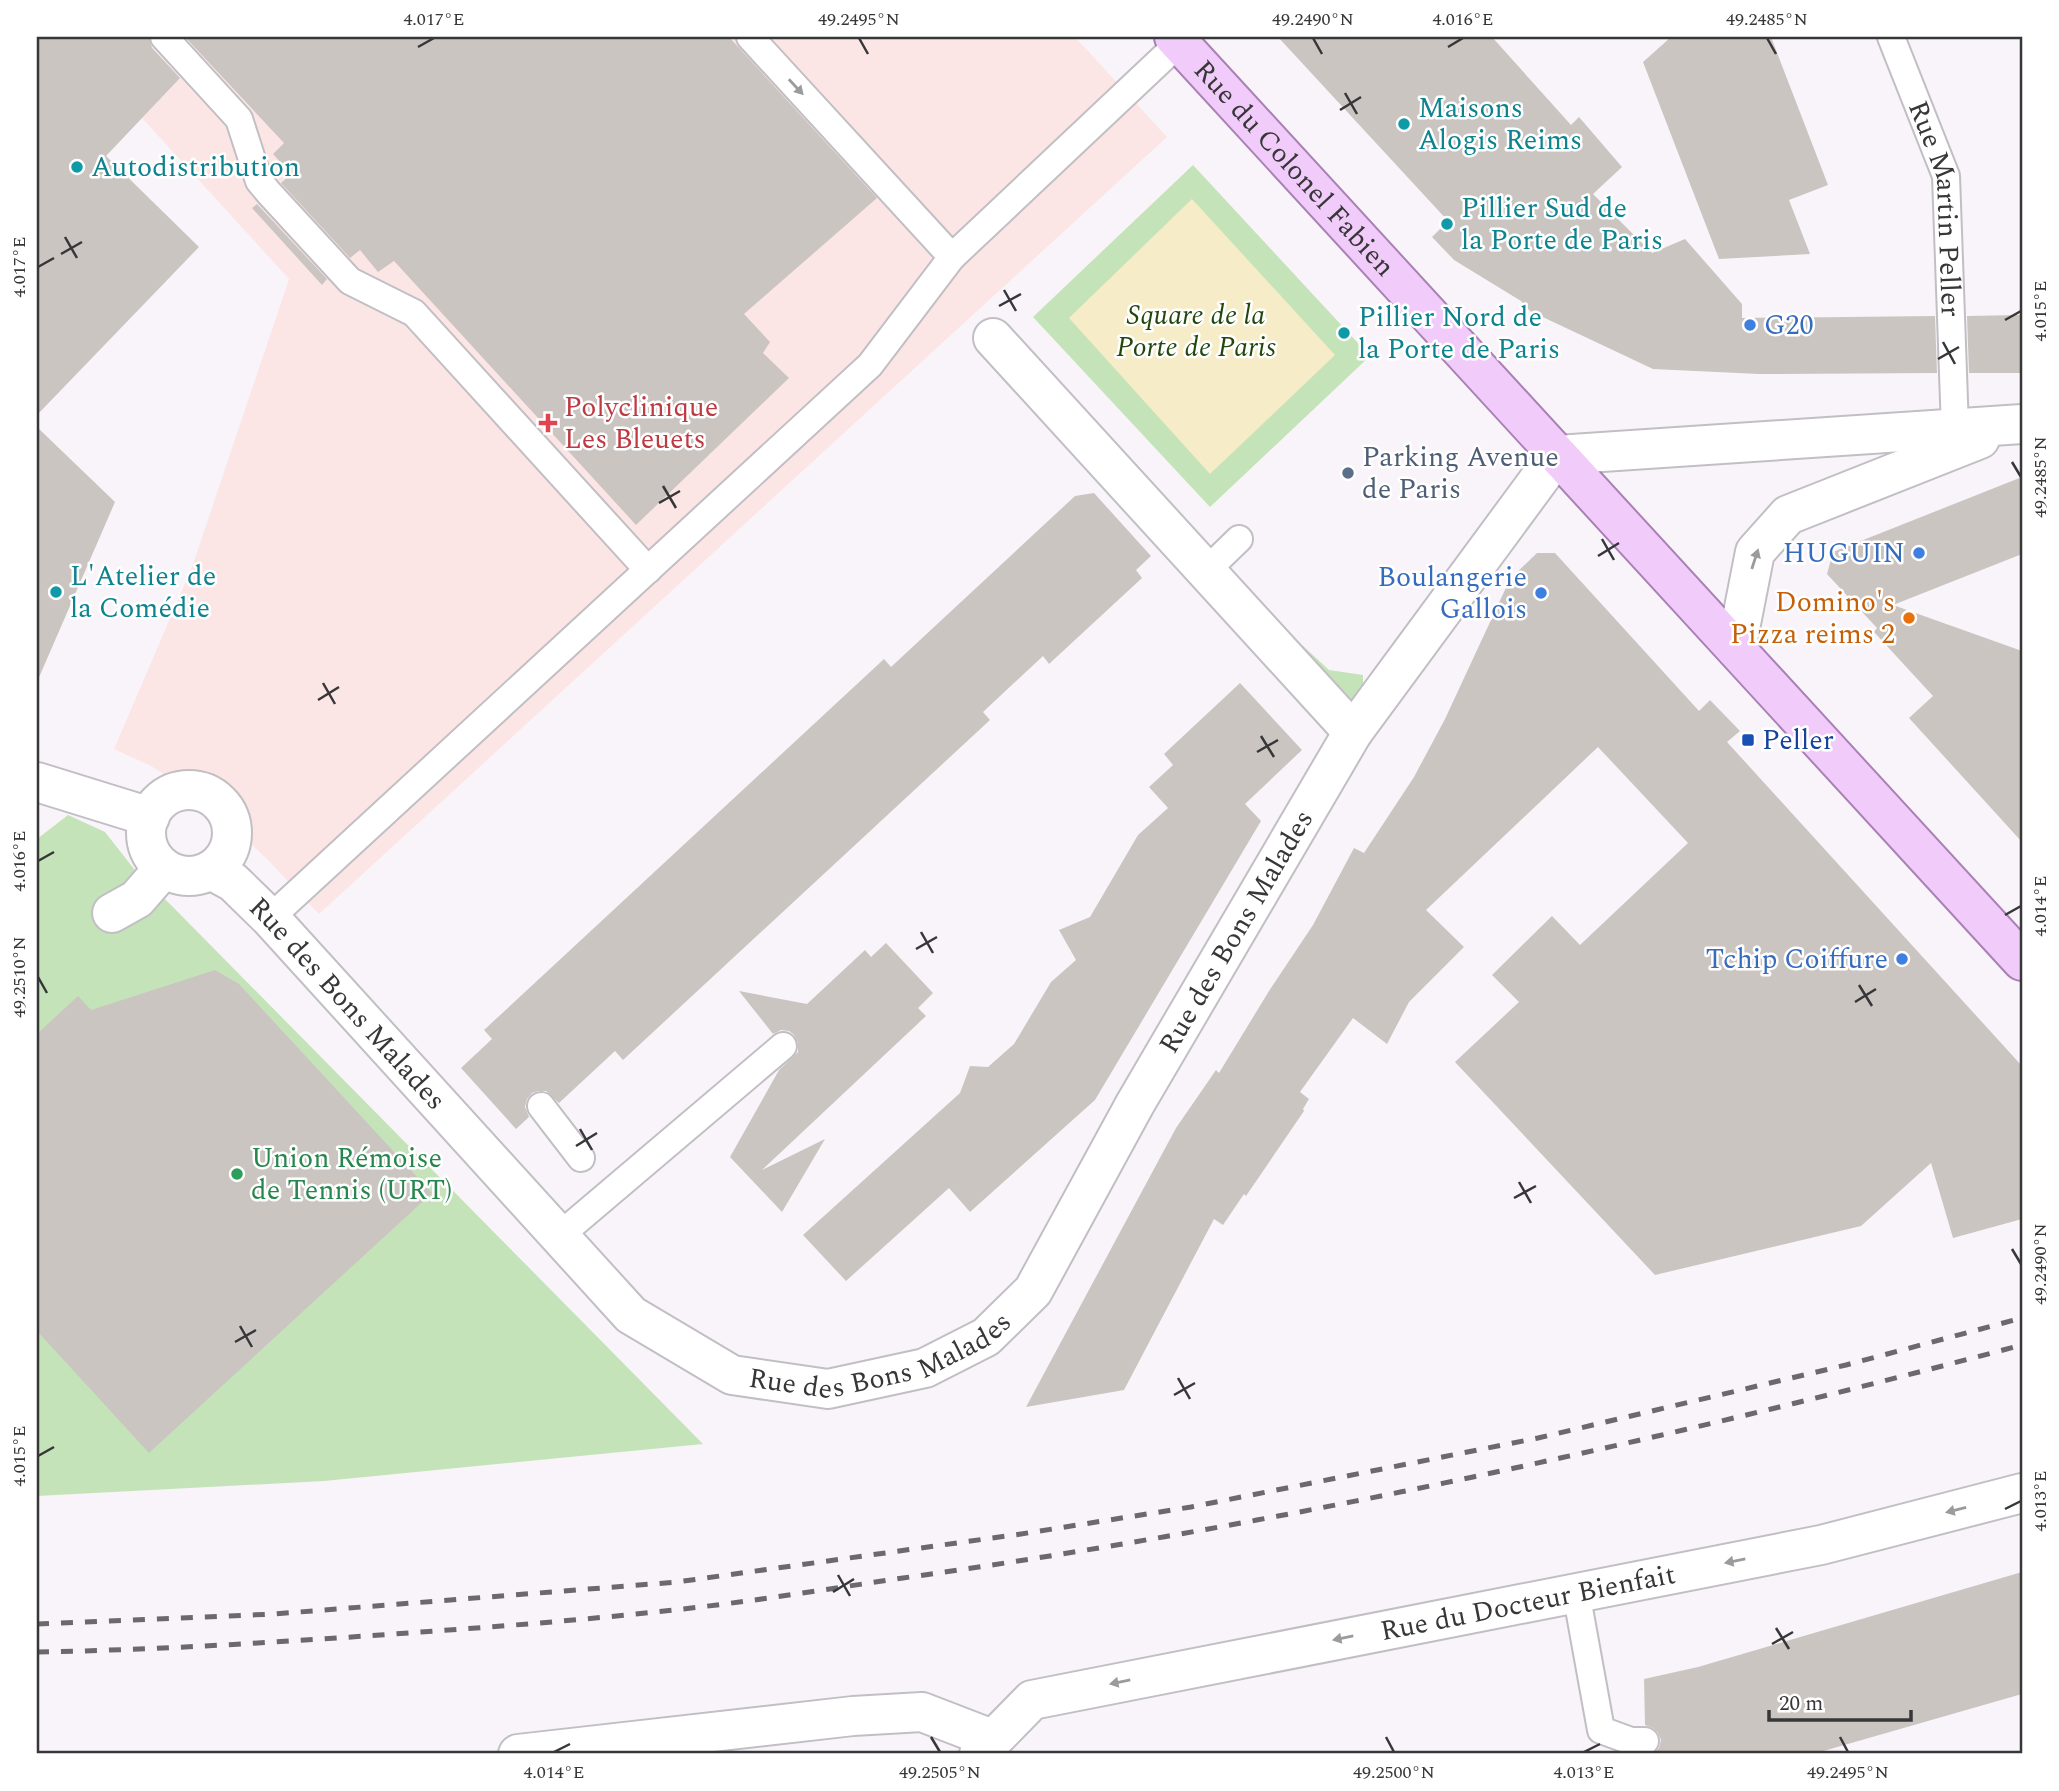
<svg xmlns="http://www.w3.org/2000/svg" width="2059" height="1791" font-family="Spectral,serif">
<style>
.medical{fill:#fce6e5}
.green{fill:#c5e3b9}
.sand{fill:#f6ecc7}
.building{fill:#cbc5c1}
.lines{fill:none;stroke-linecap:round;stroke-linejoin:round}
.service-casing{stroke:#c2bfc4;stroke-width:30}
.minor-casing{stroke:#c2bfc4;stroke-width:42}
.tertiary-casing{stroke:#c2bfc4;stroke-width:42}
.primary-casing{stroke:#a981b4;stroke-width:42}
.service{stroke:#fff;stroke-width:26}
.minor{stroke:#fff;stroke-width:38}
.tertiary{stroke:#fff;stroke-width:38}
.primary{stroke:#f1ccfa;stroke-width:38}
.rail{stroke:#6b696c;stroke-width:5;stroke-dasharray:12 12;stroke-linecap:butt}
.oneway{fill:#9b9a9c}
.ticks{fill:none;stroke:#373638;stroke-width:2.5}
.culture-dot{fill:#0f9aa8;stroke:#fff;stroke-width:2.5}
.shop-dot{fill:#3f7fe0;stroke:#fff;stroke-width:2.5}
.health-dot{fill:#e0444e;stroke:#fff;stroke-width:2.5}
.service-dot{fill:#5c6f8a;stroke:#fff;stroke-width:2.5}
.food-dot{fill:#e8710a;stroke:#fff;stroke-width:2.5}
.transit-dot{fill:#1a4fb4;stroke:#fff;stroke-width:2.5}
.leisure-dot{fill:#2e9e5b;stroke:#fff;stroke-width:2.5}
.labels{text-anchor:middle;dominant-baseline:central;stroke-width:5;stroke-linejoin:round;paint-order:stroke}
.culture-label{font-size:28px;fill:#0d838f;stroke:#fff;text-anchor:start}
.street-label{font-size:28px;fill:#373638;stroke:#fff}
.park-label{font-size:28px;font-style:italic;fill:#22470e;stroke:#fff}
.shop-label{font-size:28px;fill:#366cbe;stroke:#fff;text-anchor:end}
.health-label{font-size:28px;fill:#be3a42;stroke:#fff;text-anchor:start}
.service-label{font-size:28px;fill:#4e5e75;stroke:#fff;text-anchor:start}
.food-label{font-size:28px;fill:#c56008;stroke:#fff;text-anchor:end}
.transit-label{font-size:28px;fill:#164399;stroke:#fff;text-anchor:start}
.leisure-label{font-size:28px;fill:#27864d;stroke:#fff;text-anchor:start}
.neatline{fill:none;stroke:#373638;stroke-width:2.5}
.ticks-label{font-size:18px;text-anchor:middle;fill:#373638}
</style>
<rect width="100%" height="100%" fill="#f8f4fa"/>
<!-- medical -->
<path class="medical" d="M122,37H1075L1167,137L319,914L269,861L221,815L180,784L151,766L114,749L192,567L289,279L142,118L173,85Z"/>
<!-- green -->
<g class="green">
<path d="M1193,165L1370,356L1210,507L1033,317Z"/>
<path d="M1303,646L1329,670L1363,675V692L1349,709L1295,656Z"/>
<path d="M68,815L105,832L138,874L170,904L703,1444L324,1481L37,1496V839Z"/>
</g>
<!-- sand -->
<path class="sand" d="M1192,199L1335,355L1210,474L1069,318Z"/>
<!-- building -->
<g class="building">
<path d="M37,37H149L152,48L180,78L106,156L199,247L37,415Z"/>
<path d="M185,37H729L877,198L744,314L770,342L763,353L789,378L636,525L394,261L378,272L360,250L350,258L281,183L291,174L273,154L284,143Z"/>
<path d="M1278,37H1492L1571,125L1579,117L1622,167L1593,194L1652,253L1685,239L1742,304V318L1935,316L1937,373L1759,374L1653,369L1530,311L1521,301L1454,260L1432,237L1448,221Z"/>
<path d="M1671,37H1771L1828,185L1789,200L1810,254L1719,259L1643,62Z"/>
<path d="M257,204L327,279L322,285L252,208Z"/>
<path d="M2022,315V373H1969L1967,316Z"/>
<path d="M37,427L115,502L37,682Z"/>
<path d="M2022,477V554L1893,605L2022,651V842L1909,718L1933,696L1874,632L1877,628L1827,574L1833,552Z"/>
<path d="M1094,493L1151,556L1136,570L1142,578L1049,664L1043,656L983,712L990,720L623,1060L615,1051L559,1103L546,1091H538L532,1093L527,1099L525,1107L529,1117L516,1129L461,1068L492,1039L484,1030L884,659L891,667L1075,496Z"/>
<path d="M1537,553H1555L1699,711L1710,700L1740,731L1727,742L2022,1066V1219L1953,1238L1931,1163L1861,1226L1655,1275L1455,1062L1519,1002L1492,975L1552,916L1580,945L1688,843L1598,747L1426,910L1464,947L1409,1002L1387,1044L1353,1018L1300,1092L1309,1099L1303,1109L1304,1111L1246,1196L1244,1194L1223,1225L1214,1219L1124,1390L1026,1407L1176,1128L1216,1070L1219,1073L1269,991L1313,925L1354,848L1364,853L1414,777L1445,719L1510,579Z"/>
<path d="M1240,683L1302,750L1245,804L1261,821L1095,1100L970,1212L949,1188L846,1281L803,1235L960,1093L970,1066L988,1067L1014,1044L1051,982L1076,960L1059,930L1090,917L1138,835L1168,808L1149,787L1173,765L1164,754Z"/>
<path d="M886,943L933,993L918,1008L926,1016L762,1170L825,1139L782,1212L730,1157L779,1070L798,1052V1043L794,1035L789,1031L781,1030L773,1034L739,991L807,1004L865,950L871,957Z"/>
<path d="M215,970L239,984L432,1193L149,1453L37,1331V1034L78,996L91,1010Z"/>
<path d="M2022,1572V1694L1813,1754H1653L1659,1748L1661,1740L1658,1733L1653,1728L1645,1725L1644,1679L1698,1667Z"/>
</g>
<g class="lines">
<defs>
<g id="service">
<path d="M164,37L239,119L259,181L269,193L350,281L414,313L648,570"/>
<path d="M750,37L952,257"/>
<path id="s1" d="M1891,37L1946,176L1955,429"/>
<path d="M1206,571L1239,539"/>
<path d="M270,918L870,365L952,257L1179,43"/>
<path d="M541,1106L581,1158"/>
<path d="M559,1236L783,1046"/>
<path d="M1576,1592L1601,1730L1631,1741H1645"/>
</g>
<g id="minor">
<path d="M993,338L1353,732"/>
<path d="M1736,649L1755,552L1788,515L1980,439"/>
<path d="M37,782L150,817"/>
<circle cx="189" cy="833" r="43"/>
<path id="s2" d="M211,870L233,882L270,918L631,1315L732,1375L828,1389L925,1368L986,1337L1033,1291L1135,1104L1353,732L1557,455L2022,424"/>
<path d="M112,913L137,899L164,868"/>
<path d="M518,1754L853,1716L922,1712L992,1739"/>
</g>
<g id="tertiary">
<path id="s3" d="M979,1754L1032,1700L1821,1545L2022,1493"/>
</g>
<g id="primary">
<path id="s4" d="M1174,37L2022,961"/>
</g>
</defs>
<!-- service casing -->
<use href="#service" class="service-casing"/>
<!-- minor casing -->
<use href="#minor" class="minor-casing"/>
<!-- tertiary casing -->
<use href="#tertiary" class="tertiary-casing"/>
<!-- primary casing -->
<use href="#primary" class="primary-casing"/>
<!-- service -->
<use href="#service" class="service"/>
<!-- minor -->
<use href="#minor" class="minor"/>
<!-- tertiary -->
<use href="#tertiary" class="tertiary"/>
<!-- primary -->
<use href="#primary" class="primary"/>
<!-- rail -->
<g class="rail">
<path d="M37,1624L274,1614L677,1582L1021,1534L1191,1507L1538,1438L1846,1365L2022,1318"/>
<path d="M37,1652C151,1650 266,1643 380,1635C478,1628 576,1621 673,1610C750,1602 827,1589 903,1578C1281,1525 1654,1443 2022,1345"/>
</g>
</g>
<!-- one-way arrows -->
<defs><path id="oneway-solid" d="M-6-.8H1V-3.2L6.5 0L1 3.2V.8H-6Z" transform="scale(1.75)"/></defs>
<g class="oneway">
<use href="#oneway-solid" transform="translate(796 87) rotate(47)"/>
<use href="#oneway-solid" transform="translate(1755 559) rotate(-72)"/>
<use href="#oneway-solid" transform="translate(1956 1510) rotate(166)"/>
<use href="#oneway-solid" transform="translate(1735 1561) rotate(169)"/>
<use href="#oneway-solid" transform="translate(1343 1638) rotate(169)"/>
<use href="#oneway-solid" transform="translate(1120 1682) rotate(169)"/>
</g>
<!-- ticks -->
<path class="ticks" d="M859,38L868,54M1313,38L1322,54M1767,38L1776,54M418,47L434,38M1448,47L1463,38M1345,93L1357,114M1340,110L1361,97M65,237L77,258M61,254L82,242M38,267L54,258M1004,290L1016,311M999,306L1021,294M2005,320L2021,311M1943,342L1955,364M1938,359L1959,347M2012,462L2021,477M663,486L676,508M659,503L680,491M1602,539L1614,560M1598,556L1619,543M323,683L335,704M318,700L339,687M1261,736L1274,757M1257,752L1278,740M38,861L54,852M2005,915L2021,906M921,932L933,953M916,949L937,937M38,977L47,993M1859,985L1872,1006M1855,1002L1876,989M580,1129L592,1150M576,1146L597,1133M1519,1182L1531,1203M1514,1198L1536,1186M2012,1249L2021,1264M240,1326L252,1347M235,1342L256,1330M1178,1378L1190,1399M1174,1395L1195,1383M38,1456L54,1447M2005,1509L2021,1501M838,1575L850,1596M833,1592L854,1579M1776,1628L1789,1649M1772,1644L1793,1632M931,1737L940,1752M1386,1737L1394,1752M1840,1737L1848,1752M554,1752L570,1744M1584,1752L1600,1744"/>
<!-- markers -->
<g class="culture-dot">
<circle cx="1404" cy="124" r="7"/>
<circle cx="77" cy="167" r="7"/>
<circle cx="1447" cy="224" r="7"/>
<circle cx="1344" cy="333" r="7"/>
<circle cx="56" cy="592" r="7"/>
</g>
<g class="shop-dot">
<circle cx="1750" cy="325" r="7"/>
<circle cx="1919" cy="553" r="7"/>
<circle cx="1541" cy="593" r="7"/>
<circle cx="1902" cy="959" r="7"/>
</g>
<path class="health-dot" d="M544.5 412.5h7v7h7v7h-7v7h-7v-7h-7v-7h7z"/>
<circle class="service-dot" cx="1348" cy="473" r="7"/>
<circle class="food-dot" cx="1909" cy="618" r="7"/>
<rect class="transit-dot" x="1741" y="733" width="14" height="14" rx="3.5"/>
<circle class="leisure-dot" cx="237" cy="1174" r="7"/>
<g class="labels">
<!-- culture labels -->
<g class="culture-label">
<text x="1418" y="108">Maisons<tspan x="1418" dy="32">Alogis Reims</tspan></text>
<text x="91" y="167">Autodistribution</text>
<text x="1461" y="208">Pillier Sud de<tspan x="1461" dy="32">la Porte de Paris</tspan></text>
<text x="1358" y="317">Pillier Nord de<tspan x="1358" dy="32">la Porte de Paris</tspan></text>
<text x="70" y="576">L'Atelier de<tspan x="70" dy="32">la Comédie</tspan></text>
</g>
<!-- street labels -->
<g class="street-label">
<text stroke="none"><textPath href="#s4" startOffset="178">Rue du Colonel Fabien</textPath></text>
<text stroke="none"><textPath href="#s1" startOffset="180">Rue Martin Peller</textPath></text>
<text stroke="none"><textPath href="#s2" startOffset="1474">Rue des Bons Malades</textPath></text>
<text stroke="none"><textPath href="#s2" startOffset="192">Rue des Bons Malades</textPath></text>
<text stroke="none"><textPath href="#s2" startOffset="886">Rue des Bons Malades</textPath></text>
<text stroke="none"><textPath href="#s3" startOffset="581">Rue du Docteur Bienfait</textPath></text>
</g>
<!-- park labels -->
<g class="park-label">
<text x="1196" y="315">Square de la<tspan x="1196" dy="32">Porte de Paris</tspan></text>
</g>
<!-- shop labels -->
<g class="shop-label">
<text x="1764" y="325" text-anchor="start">G20</text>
<text x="1905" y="553">HUGUIN</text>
<text x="1527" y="577">Boulangerie<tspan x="1527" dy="32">Gallois</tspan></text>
<text x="1888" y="959">Tchip Coiffure</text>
</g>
<!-- health labels -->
<g class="health-label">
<text x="564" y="407">Polyclinique<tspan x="564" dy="32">Les Bleuets</tspan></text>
</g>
<!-- service labels -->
<g class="service-label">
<text x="1362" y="457">Parking Avenue<tspan x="1362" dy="32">de Paris</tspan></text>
</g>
<!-- food labels -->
<g class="food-label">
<text x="1895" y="602">Domino's<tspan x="1895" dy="32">Pizza reims 2</tspan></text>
</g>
<!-- transit labels -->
<g class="transit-label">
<text x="1762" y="740">Peller</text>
</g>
<!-- leisure labels -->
<g class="leisure-label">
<text x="251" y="1158">Union Rémoise<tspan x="251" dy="32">de Tennis (URT)</tspan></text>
</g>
</g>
<!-- border -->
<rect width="2059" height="1791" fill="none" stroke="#ffffff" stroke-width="77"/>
<!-- scale -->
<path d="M1769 1710v10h142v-10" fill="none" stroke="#373638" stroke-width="3.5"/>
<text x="1779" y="1710" font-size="21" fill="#373638" stroke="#ffffff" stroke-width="5" paint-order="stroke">20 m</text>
<rect x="38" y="38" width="1983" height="1714" class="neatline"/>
<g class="ticks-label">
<text x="434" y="25">4.017°E</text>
<text x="859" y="25">49.2495°N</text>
<text x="1313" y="25">49.2490°N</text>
<text x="1463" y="25">4.016°E</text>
<text x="1767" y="25">49.2485°N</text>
<text transform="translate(19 267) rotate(-90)" y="6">4.017°E</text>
<text transform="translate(2040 311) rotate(-90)" y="6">4.015°E</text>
<text transform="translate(2040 477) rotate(-90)" y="6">49.2485°N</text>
<text transform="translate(19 861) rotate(-90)" y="6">4.016°E</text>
<text transform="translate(2040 906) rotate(-90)" y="6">4.014°E</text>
<text transform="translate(19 977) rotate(-90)" y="6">49.2510°N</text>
<text transform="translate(2040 1264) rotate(-90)" y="6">49.2490°N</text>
<text transform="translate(19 1456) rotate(-90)" y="6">4.015°E</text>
<text transform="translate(2040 1501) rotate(-90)" y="6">4.013°E</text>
<text x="554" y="1778">4.014°E</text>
<text x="940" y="1778">49.2505°N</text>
<text x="1394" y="1778">49.2500°N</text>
<text x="1584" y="1778">4.013°E</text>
<text x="1848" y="1778">49.2495°N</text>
</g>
</svg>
